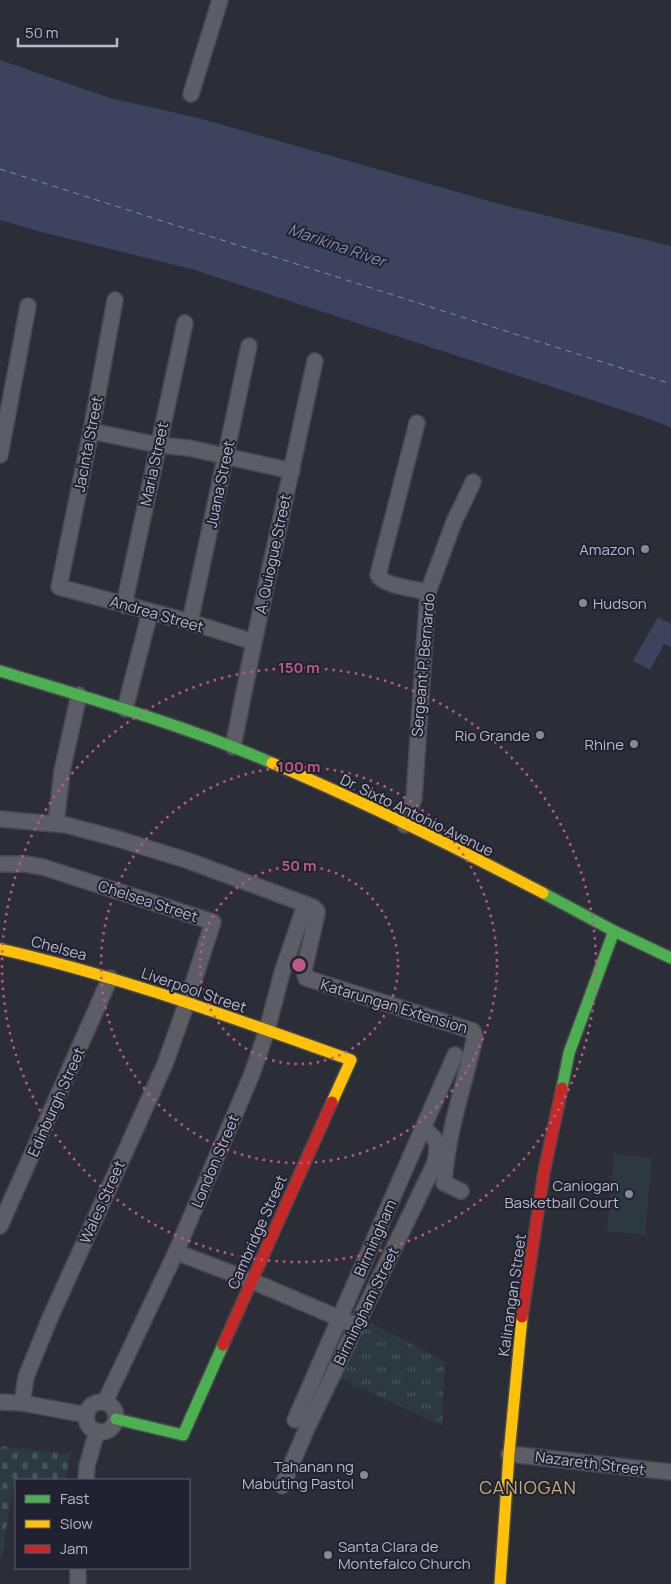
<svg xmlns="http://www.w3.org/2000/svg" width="671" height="1584" font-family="Manrope,sans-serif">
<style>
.grass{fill:url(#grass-tufts)}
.cemetery{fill:url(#cemetery-stones)}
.park{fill:#2d3940}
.water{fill:#3d435e}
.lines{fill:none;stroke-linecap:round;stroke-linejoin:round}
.ferry{stroke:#8289ab;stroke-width:1;stroke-dasharray:6 5;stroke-linecap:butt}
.street-casing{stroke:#484950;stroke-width:18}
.fast-casing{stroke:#484950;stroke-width:14}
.slow-casing{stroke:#484950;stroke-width:14}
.jam-casing{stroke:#484950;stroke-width:14}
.street{stroke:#5c5d65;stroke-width:15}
.fast{stroke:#4caf50;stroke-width:11}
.slow{stroke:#ffc107;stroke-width:11}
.jam{stroke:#c62828;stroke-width:11}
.ring{fill:none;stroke:#be5886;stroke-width:2.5;stroke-dasharray:2.5 5}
.poi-dot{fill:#868895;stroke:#202231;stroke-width:2}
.labels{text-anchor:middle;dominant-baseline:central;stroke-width:4;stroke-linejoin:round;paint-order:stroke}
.street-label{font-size:15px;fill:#b7b9c7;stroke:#202231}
.poi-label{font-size:15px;fill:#b7b9c7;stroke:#202231;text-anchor:end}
.water-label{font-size:16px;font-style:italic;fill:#8289ab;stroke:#202231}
.quarter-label{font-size:18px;letter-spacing:1px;fill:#c9ad70;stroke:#202231}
.centre{fill:#be5886;stroke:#202231;stroke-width:2.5}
.ring-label{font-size:15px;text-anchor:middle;font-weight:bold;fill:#be5886;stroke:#202231;stroke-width:4;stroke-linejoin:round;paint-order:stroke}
</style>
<defs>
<pattern id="grass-tufts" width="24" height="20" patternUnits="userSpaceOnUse" patternTransform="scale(1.25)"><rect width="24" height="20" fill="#2d3940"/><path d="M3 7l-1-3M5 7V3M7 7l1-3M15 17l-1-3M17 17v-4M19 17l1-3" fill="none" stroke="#49545a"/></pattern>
<pattern id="cemetery-stones" width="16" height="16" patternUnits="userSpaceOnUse" patternTransform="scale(1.25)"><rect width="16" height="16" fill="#2d3940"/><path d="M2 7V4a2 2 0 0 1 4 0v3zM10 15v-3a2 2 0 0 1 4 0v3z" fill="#49545a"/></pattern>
</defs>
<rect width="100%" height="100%" fill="#2c2e37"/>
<!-- grass -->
<path class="grass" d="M363,1319L445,1361L442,1426L341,1379Z"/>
<!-- cemetery -->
<path class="cemetery" d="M0,1446L70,1454L66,1480H16V1490H13L0,1564Z"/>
<!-- park -->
<path class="park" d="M614,1154L652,1158L645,1235L607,1231Z"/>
<!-- water -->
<g class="water">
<path d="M0,60L110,98L198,118L499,204L671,246V428L653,420L195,270L38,231L0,220Z"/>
<path d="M658,617L671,624V647L664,644L650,670L633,661Z"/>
</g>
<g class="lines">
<!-- ferry -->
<path class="ferry" d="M0,169L671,384"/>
<defs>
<g id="street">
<path d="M191,94L220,0"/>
<path d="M115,300L91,431L59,587L190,622L254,642"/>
<path d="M417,423L378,575C383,586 416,589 428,592"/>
<path d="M91,431L158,445L189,448L292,471"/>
<path d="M0,455L28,306"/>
<path d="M124,605L185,323"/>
<path d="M190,622L249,346"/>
<path d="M125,709L150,612"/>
<path d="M233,747L254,642L315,361"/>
<path d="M0,819L66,825L115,838L189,861L313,907L317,911V914L304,970L306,978L473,1031L475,1037C464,1086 447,1133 444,1183L461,1191"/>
<path d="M56,823L62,771L79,695"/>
<path d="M405,825L414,798L428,592L454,522L473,482"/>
<path d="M0,864H25L43,867L213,922L187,1002L165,1064L50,1318L26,1377L22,1403"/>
<path d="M0,1226L110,978"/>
<path d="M176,1252L252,1281L348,1322"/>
<path d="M0,1402L22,1403L87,1415"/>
<path d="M105,1402L176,1252L252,1074L267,1030L282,973L303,911"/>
<circle cx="101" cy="1417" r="15"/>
<path d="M295,1420L455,1055"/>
<path d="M509,1454L671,1472"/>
<path d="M86,1480L87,1466L97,1431"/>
<path d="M282,1486L308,1426L435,1163C438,1145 440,1139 423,1129"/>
<path d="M78,1584V1568"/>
</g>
<g id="fast">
<path d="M0,671C91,699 184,725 272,763"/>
<path d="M543,893L614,931L671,958"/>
<path d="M562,1088L569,1053L614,931"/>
<path d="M116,1419L183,1435L223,1345"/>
</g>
<g id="slow">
<path d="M272,763C364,802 455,847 543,893"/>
<path d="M0,949C120,976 235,1019 351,1060L332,1102"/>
<path d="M500,1584L509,1454L522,1317"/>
</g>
<g id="jam">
<path d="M522,1317L544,1172L562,1088"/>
<path d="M223,1345L332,1102"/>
</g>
</defs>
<!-- street casing -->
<use href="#street" class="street-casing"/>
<!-- fast casing -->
<use href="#fast" class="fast-casing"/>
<!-- slow casing -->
<use href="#slow" class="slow-casing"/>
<!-- jam casing -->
<use href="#jam" class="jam-casing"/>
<!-- street -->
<use href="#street" class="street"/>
<!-- fast -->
<use href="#fast" class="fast"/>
<!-- slow -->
<use href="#slow" class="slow"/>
<!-- jam -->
<use href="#jam" class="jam"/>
</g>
<!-- distance rings -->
<g class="ring">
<circle cx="299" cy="965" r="99"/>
<circle cx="299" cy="965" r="198"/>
<circle cx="299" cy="965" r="297"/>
</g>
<!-- markers -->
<g class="poi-dot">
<circle cx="645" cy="549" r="5"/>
<circle cx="583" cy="603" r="5"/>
<circle cx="540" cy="735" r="5"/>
<circle cx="634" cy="744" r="5"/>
<circle cx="629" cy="1194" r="5"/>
<circle cx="364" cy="1475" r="5"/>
<circle cx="328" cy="1555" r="5"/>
</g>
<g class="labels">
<!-- street labels -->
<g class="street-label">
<text transform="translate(88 444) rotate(-79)">Jacinta Street</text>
<text transform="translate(154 464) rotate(-78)">Maria Street</text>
<text transform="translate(220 484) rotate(-78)">Juana Street</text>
<text transform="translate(273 554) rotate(-78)">A. Quiogue Street</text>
<text transform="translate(157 614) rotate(16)">Andrea Street</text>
<text transform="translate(423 665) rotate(-85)">Sergeant P. Bernardo</text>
<text transform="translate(417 815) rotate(26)">Dr. Sixto Antonio Avenue</text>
<text transform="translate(148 901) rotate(18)">Chelsea Street</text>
<text transform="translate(59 948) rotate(15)">Chelsea</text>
<text transform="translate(194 990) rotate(19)">Liverpool Street</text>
<text transform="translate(394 1006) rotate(17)">Katarungan Extension</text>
<text transform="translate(56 1102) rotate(-66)">Edinburgh Street</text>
<text transform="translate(215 1161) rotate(-67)">London Street</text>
<text transform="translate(102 1202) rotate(-66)">Wales Street</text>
<text transform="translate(257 1232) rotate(-66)">Cambridge Street</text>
<text transform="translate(375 1238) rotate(-66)">Birmingham</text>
<text transform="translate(512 1295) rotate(-82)">Kalinangan Street</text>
<text transform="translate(366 1306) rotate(-64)">Birmingham Street</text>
<text transform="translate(590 1463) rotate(7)">Nazareth Street</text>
</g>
<!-- poi labels -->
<g class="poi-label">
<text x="635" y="549">Amazon</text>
<text x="593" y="603" text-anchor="start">Hudson</text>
<text x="530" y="735">Rio Grande</text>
<text x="624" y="744">Rhine</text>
<text x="619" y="1185">Caniogan<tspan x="619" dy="17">Basketball Court</tspan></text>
<text x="354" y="1466">Tahanan ng<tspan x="354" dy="17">Mabuting Pastol</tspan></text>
<text x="338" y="1546" text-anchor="start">Santa Clara de<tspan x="338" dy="17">Montefalco Church</tspan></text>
</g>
<!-- water labels -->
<g class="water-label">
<text transform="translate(337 245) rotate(19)">Marikina River</text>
</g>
<!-- quarter labels -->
<g class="quarter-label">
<text x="528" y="1487">CANIOGAN</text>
</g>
</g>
<circle cx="299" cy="965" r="8" class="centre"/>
<g class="ring-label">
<text x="299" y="673">150 m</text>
<text x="299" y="772">100 m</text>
<text x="299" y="871">50 m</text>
</g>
<!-- legend -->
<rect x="15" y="1479" width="175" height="90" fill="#202231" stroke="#5c5e6d"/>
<rect x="25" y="1495" width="25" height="8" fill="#4caf50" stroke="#5c5e6d"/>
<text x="60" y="1504" font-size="15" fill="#b7b9c7">Fast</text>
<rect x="25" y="1520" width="25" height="8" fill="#ffc107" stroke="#5c5e6d"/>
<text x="60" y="1529" font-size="15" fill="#b7b9c7">Slow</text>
<rect x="25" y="1545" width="25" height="8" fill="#c62828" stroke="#5c5e6d"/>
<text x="60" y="1554" font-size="15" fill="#b7b9c7">Jam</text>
<!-- scale -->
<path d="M18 38v8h99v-8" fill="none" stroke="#b7b9c7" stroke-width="2.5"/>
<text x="25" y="38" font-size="15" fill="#b7b9c7" stroke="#202231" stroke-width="4" paint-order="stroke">50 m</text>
</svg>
